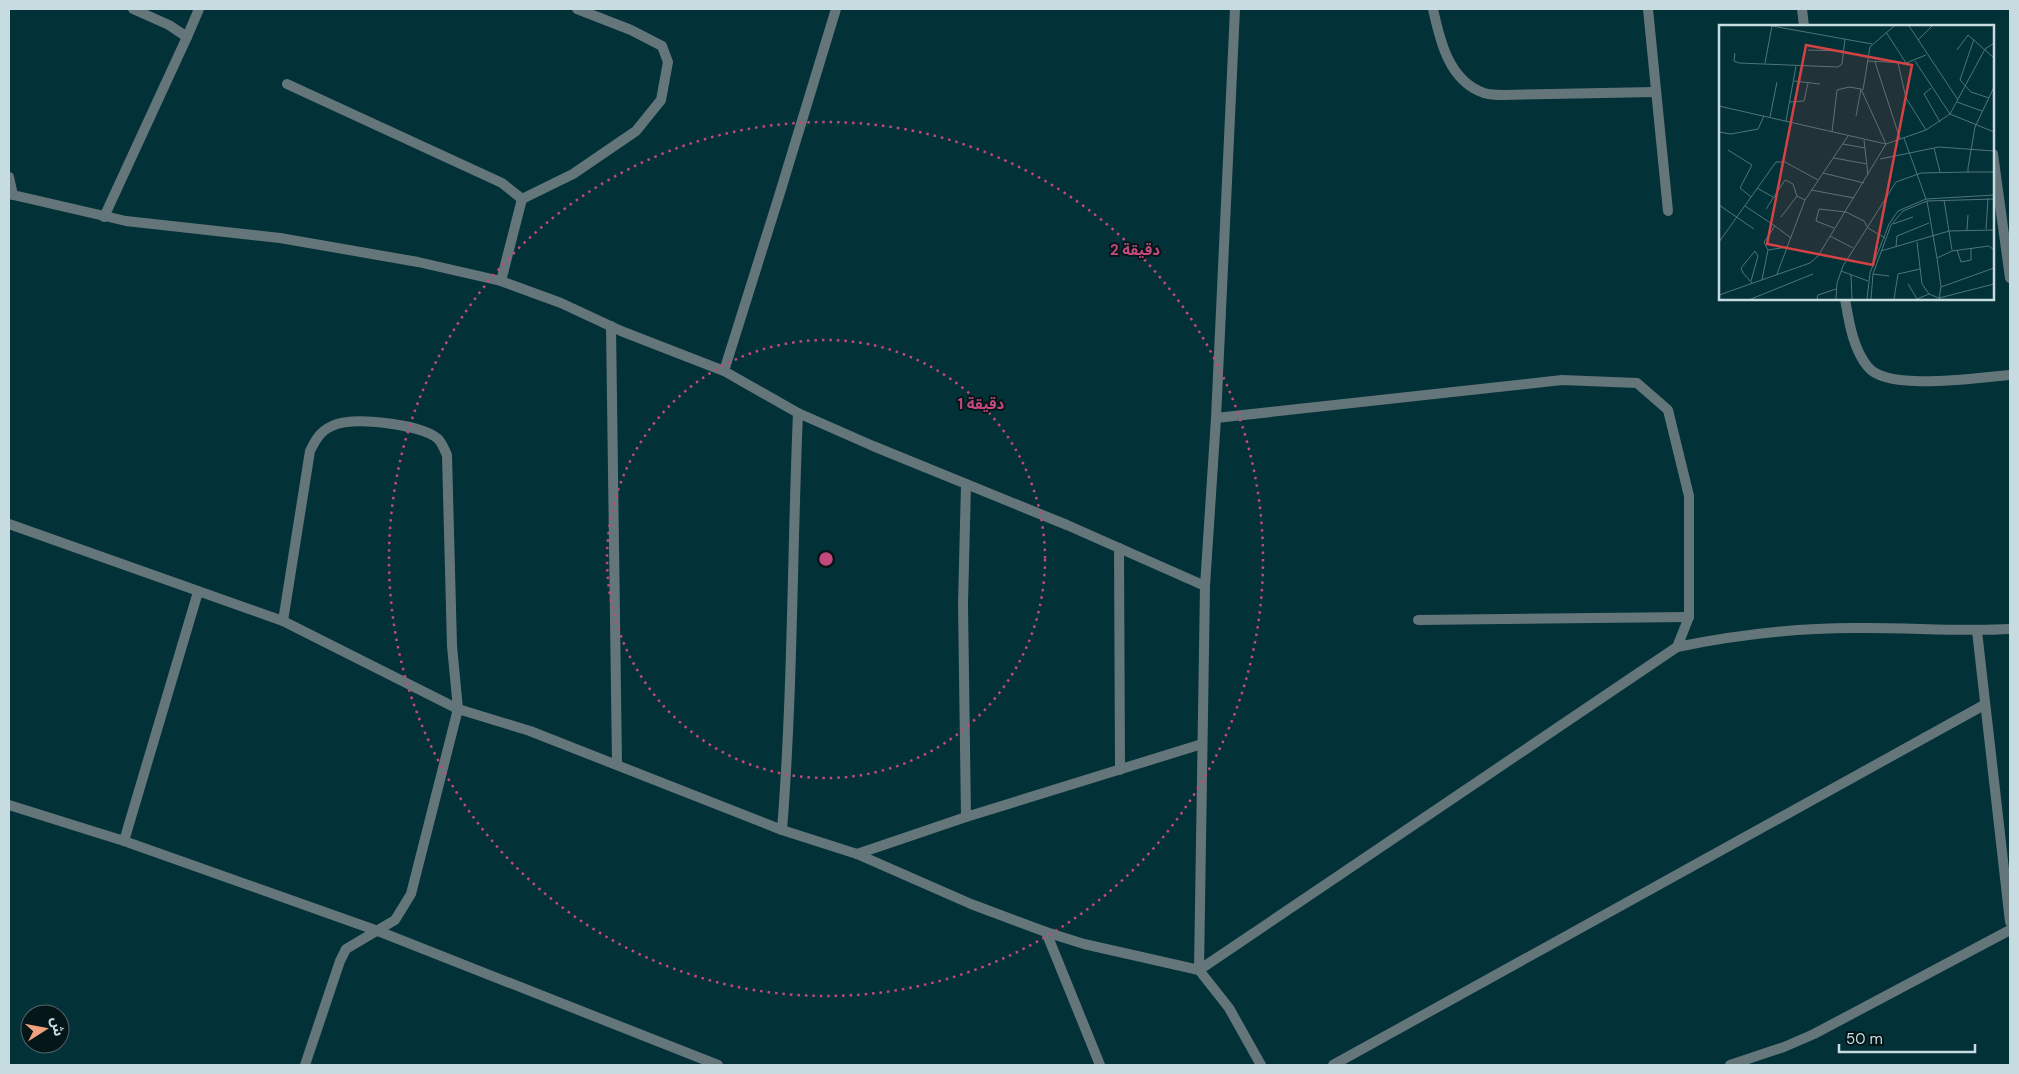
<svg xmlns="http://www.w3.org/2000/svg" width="2019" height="1074" font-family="'DM Sans','Noto Sans Arabic',sans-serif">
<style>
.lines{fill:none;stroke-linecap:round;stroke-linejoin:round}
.minor{stroke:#65767a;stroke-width:10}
.tertiary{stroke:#65767a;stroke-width:10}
.ring{fill:none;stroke:#c3497c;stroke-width:2.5;stroke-dasharray:2.5 5}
.inset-road{fill:none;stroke:#50757b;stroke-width:1}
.view{fill:#d44344;fill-opacity:0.15;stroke:#d44344;stroke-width:2.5}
.inset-edge{fill:none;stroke:#c6dce0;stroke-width:2.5}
.centre{fill:#c3497c;stroke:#051619;stroke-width:2.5}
.ring-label{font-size:15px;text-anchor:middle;font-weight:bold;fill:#c3497c;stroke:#051619;stroke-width:4;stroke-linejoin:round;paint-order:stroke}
</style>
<rect width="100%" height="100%" fill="#023138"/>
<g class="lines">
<!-- minor -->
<g class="minor">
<path d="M1433,9C1440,41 1449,81 1484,93C1490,95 1497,95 1504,95L1655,92"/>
<path d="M1648,9L1668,211"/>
<path d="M1802,9L1804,26"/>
<path d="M187,37L199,9"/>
<path d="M287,84L502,183L522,199L501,281"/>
<path d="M1993,154L2010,278"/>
<path d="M9,177L13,195"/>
<path d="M9,194L126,221L280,238L418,262L501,281L561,303L621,331L724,371L798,413L873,446L1067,525L1205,586"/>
<path d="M522,199L573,174L636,131L661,100L668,62L662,46L631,30L577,9"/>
<path d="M104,217L187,37L169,25L133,9"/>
<path d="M1845,299C1849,322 1853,349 1868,367C1888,392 1979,377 2010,375"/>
<path d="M611,326L617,764"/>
<path d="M724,371L779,196L836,9"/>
<path d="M1119,548L1120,770"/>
<path d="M1418,620L1689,617"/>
<path d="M283,621L310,451C315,441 320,431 332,426C354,416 418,424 437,438C442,442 444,449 447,455L452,646L458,709L530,731L782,830L857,854L971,904L1046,932L1084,944L1199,970L1229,1008L1261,1065"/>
<path d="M1977,631L2010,922"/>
<path d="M1677,647C1736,635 1794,628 1854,628C1906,627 1958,632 2010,629"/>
<path d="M9,805L124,841L378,931L718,1065"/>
<path d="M966,817L963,604L966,484"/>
<path d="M782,830C793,691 792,552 798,413"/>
<path d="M124,841L198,592"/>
<path d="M857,854L966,817L1202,744"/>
<path d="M1046,932L1100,1065"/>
<path d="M1199,970L1677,647L1689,617V496L1668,410L1637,383L1562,380L1216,418"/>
<path d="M1199,970L1205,586L1216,418L1235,9"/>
<path d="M1333,1065L1984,705"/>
<path d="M1730,1065L1784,1047L1814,1034L2010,930"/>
</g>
<!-- tertiary -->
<path class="tertiary" d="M9,524L283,621L458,709L411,894L395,920L346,949L340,961L305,1065"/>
</g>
<!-- distance rings -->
<g class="ring">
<circle cx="826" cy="559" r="219"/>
<circle cx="826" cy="559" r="437"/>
</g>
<!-- overview -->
<g transform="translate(1719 25)">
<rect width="275" height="275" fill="#023138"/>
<path class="inset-road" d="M190,1L239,75M167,7L187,38M255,14L241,55L252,67L270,73M199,15L213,1M89,25L124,26M238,25L249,10L275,33M16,28L15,36L20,38L119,42L123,39L126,14M149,36L187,38L207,30M196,36L231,89L275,107M156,37L181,114M46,38L53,1L153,19M179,38L187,73L207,105M75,56L101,59M275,62L256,102L249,143V147H275M212,63L205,69L221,97M144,65L151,22L175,1M71,77L85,76L89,58M238,77L263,86M0,81L167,119L207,105L231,89L266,24L275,18M137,91L142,64M51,92L58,57M67,96L77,41M0,107L12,109L39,104L45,91M185,113L207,174M145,115L149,150M124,119L146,123M215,123L221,147M9,125L33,140L21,163L32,172M115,133L148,139M161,134L220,122L275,126M104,148L145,158M38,163L54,172M92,165L135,173M225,175L233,225M208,176L218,233M0,180L35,204M26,181L56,201M47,184L66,155L74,159L78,171M62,192L78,171L86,175M174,199L194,192M115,203L97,196L100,184L127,187L145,196L149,203L166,213M267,204L269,173M248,205L249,190M111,211L134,223M0,217L57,137H66L99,155M198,217L203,259L210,269L220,273L275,259M177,222L178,211L210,198M49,225L45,217L56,201L72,213M238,225L242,237L252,235V223M162,226L230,206L275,205M122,246L149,256M58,249L86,175L129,111M154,249L170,251M132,250L133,274M43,255L49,225L68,222M32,256L39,231L36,226L22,243L24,248L33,258M189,259L198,274L210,269M222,262L218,233L233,226L270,221L275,225M0,270L91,238L99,231L167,119L142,64L130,62L118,65L113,107M32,274L94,249M98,274L99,270L117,264M117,274L118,258L124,241L177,157L202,148L249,147M148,274L151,248L170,199L179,186L207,174L275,170M152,274L154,249L172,200L184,186L208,176L275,174M175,274L179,249L201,244M220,274L222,262L275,243"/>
<path class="view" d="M87,20L193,40L154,240L48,219Z"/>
<rect width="275" height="275" class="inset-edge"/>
</g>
<circle cx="826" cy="559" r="8" class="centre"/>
<g class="ring-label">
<text x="1135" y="255">2 دقيقة</text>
<text x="981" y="409">1 دقيقة</text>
</g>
<!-- border -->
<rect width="2019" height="1074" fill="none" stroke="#c6dce0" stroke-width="20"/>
<!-- north arrow -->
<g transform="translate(45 1029) rotate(79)"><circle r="24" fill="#051619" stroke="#526569"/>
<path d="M0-4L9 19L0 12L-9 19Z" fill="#f2a17e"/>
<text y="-8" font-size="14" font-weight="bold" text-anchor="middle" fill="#c6dce0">ش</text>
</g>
<!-- scale -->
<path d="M1839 1044v8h136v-8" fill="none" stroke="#c6dce0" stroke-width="2.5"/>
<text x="1846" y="1044" font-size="15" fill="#c6dce0" stroke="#051619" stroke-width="4" paint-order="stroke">50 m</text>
</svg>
